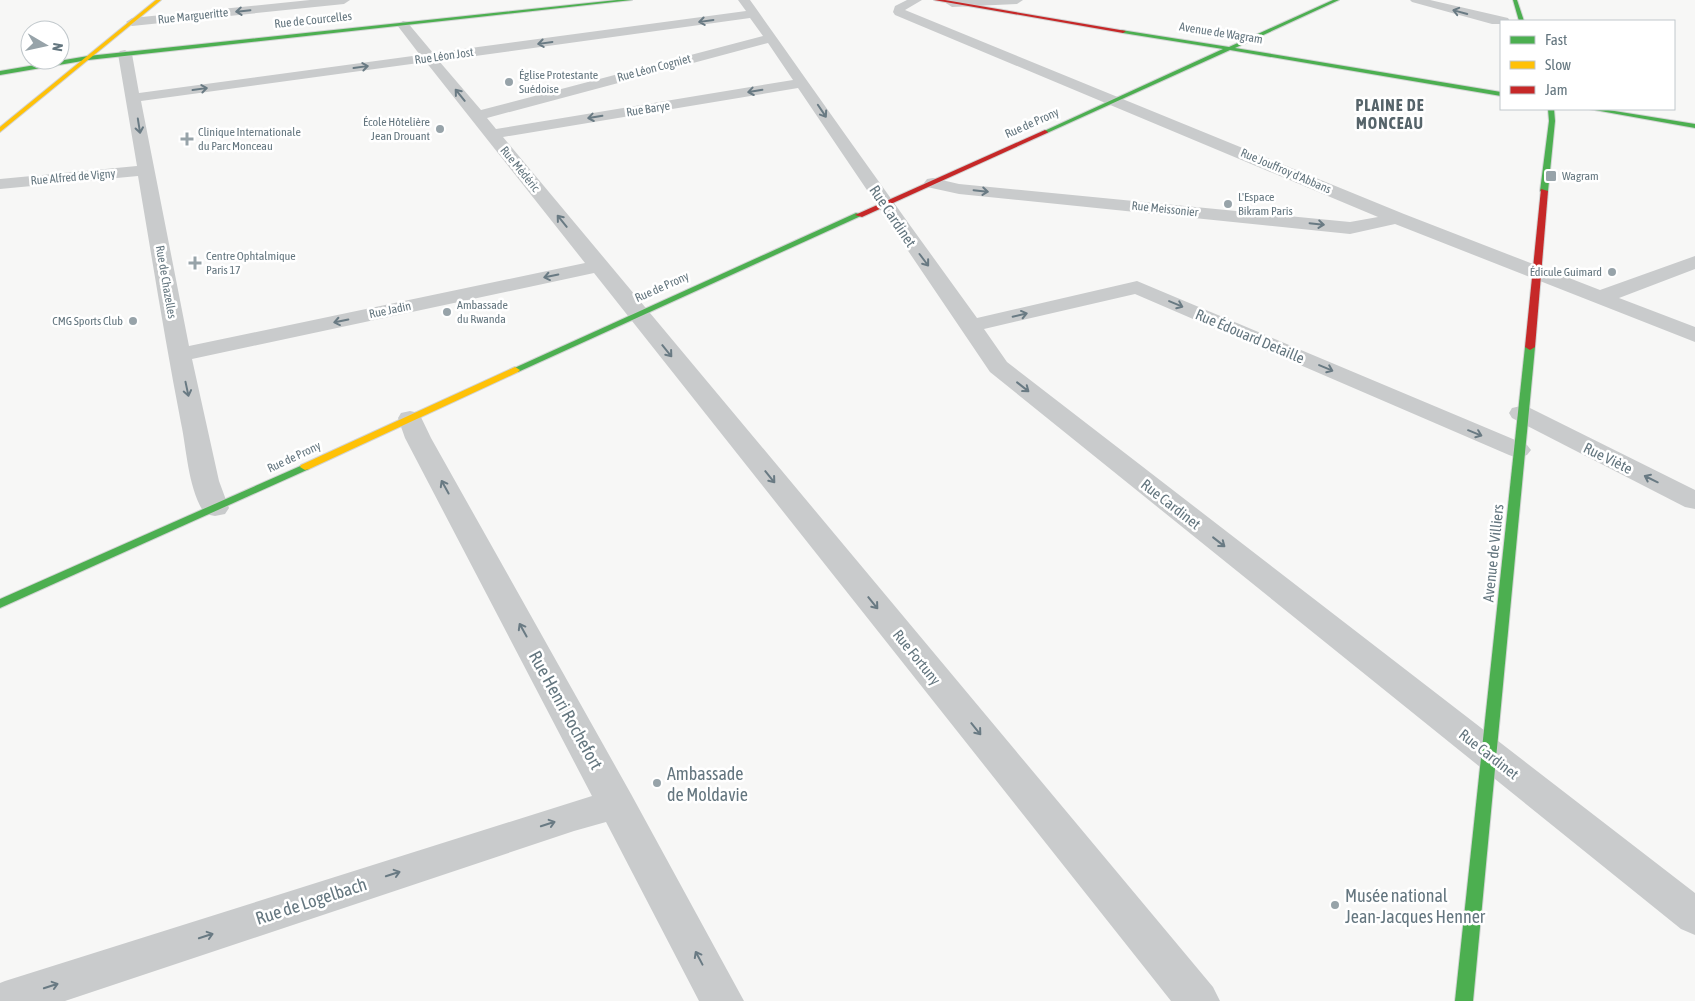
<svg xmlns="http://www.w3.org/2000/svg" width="1695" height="1001" font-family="'Asap Condensed',sans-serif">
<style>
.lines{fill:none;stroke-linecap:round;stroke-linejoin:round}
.fast-casing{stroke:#d2d4d4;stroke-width:2}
.slow-casing{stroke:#d2d4d4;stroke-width:2}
.jam-casing{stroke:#d2d4d4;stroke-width:2}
.street{fill:#c9cbcc;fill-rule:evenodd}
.fast{fill:#4caf50;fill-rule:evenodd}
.slow{fill:#ffc107;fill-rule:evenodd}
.jam{fill:#c62828;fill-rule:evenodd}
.oneway{stroke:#697a83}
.poi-dot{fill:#97a3a9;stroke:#fff;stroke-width:2}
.labels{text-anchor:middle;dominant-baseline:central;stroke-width:5;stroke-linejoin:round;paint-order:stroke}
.far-street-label{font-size:12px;fill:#64767f;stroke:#fff}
.far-poi-label{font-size:12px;fill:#64767f;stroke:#fff;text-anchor:start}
.street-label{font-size:15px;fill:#64767f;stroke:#fff}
.far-district-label{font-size:16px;font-weight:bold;letter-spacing:1px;fill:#56646a;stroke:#fff}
.near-street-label{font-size:18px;fill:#64767f;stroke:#fff}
.near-poi-label{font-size:18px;fill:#64767f;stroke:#fff;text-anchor:start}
</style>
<rect width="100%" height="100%" fill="#f7f7f6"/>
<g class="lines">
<defs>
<g id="fast">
<path d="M617,0H632L88,60L0,75V71L88,56Z"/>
<path d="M1333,0H1339L1235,48L1501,92V96L1230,50L1047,133L1042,132L1223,49L1123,33L1121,30L1229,47Z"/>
<path d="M1513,0H1517L1524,21H1519Z"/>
<path d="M1548,109H1554L1555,121L1548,191L1544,193L1540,191L1549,121Z"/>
<path d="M1589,109H1602L1695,124V128Z"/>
<path d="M856,213L863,215L518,372H512L510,370Z"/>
<path d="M1530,344L1535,347L1473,1001H1455L1525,347Z"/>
<path d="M305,464L310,467L309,469L0,608V599Z"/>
</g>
<g id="slow">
<path d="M156,0H161L0,132V127Z"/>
<path d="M515,367L520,370L518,372L309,469L305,470L300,467L301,465Z"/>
</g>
<g id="jam">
<path d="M934,0H945L1126,31L1123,33Z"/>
<path d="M1045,130L1048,132L1047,133L862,217L855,215Z"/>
<path d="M1541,189L1548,191L1535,347L1530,350L1525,347Z"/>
</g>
</defs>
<!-- fast casing -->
<use href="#fast" class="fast-casing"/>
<!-- slow casing -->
<use href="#slow" class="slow-casing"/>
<!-- jam casing -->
<use href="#jam" class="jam-casing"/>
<!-- street -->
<g class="street">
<path d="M310,0H350L344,4L132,26L126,22L132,18Z"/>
<path d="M738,0H750C823,103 900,212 977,318L1137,281L1527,445L1531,450L1527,455L1518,458L1509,455L1135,294L984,329L1007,362L1695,893V935L1681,929L990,372L798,88L503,137L1213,987L1220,1001H1171L594,273L192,359L219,481L229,508L225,514L215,516L205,514C188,489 187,451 181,423C165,341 152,258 138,176L0,189V179L137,166L118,54L120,51L125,50L132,54L139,93L420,55L397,25L403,21L407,22L433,53L746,11ZM750,18L763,36L481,110L439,61ZM768,43L793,80L496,129L487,118ZM426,62L585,263L189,346L141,101Z"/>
<path d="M907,0H922L905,10L1404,214L1600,290L1695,256V269L1619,298L1695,327V342L1395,224L1350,234L959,194L927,187L924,183L927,179L933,178L959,184L1350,222L1378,217L895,15L893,12L895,6Z"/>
<path d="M948,0H1023L1017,4L952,7L946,3Z"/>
<path d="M1410,0H1430L1508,18L1510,21H1501V24H1492L1412,2Z"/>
<path d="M1521,406L1530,408L1695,490V509L1685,507L1512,418L1509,413L1512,408Z"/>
<path d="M410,411L419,413L431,438L631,794L744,1001H699L606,822L574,831L65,1001H0V983L5,981L592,796L405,438L398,418L401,413Z"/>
</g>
<!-- fast -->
<use href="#fast" class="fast"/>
<!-- slow -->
<use href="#slow" class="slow"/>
<!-- jam -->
<use href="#jam" class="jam"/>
</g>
<!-- one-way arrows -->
<defs><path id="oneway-shaft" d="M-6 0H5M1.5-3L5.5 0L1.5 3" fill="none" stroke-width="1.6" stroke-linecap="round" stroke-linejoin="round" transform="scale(1.25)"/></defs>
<g class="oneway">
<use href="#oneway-shaft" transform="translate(243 11) rotate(174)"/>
<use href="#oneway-shaft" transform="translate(1460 12) rotate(-165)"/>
<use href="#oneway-shaft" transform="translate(706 21) rotate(172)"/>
<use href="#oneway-shaft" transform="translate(545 43) rotate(172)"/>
<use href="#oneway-shaft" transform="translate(361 67) rotate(-8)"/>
<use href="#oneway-shaft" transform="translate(200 89) rotate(-8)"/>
<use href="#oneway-shaft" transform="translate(755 91) rotate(171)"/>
<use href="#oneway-shaft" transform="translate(460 95) rotate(-129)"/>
<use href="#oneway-shaft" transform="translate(822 111) rotate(56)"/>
<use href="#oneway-shaft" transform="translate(595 117) rotate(171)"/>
<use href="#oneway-shaft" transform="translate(139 126) rotate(81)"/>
<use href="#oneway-shaft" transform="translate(981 191) rotate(6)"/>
<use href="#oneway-shaft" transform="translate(562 221) rotate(-129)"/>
<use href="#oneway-shaft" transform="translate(1317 224) rotate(6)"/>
<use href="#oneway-shaft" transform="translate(924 260) rotate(53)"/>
<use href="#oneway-shaft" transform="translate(551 276) rotate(168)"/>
<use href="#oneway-shaft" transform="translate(1176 304) rotate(23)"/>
<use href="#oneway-shaft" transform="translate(1020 315) rotate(-13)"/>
<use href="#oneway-shaft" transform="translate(341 321) rotate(168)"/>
<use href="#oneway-shaft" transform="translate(667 351) rotate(51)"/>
<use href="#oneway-shaft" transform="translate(1326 368) rotate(23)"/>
<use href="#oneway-shaft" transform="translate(1023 387) rotate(38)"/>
<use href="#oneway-shaft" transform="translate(187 389) rotate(78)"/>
<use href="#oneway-shaft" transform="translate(1475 433) rotate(22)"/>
<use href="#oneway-shaft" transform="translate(770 477) rotate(51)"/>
<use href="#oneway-shaft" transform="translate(1651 479) rotate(-154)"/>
<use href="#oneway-shaft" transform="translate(445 487) rotate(-119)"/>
<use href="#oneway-shaft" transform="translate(1219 542) rotate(38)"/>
<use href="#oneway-shaft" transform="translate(873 603) rotate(51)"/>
<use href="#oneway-shaft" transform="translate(523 630) rotate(-119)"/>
<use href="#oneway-shaft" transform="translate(976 729) rotate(51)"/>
<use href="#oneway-shaft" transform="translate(548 824) rotate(-18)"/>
<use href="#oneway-shaft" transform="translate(393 874) rotate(-18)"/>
<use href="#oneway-shaft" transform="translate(206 936) rotate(-18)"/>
<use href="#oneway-shaft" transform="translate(699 958) rotate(-118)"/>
<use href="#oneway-shaft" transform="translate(51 986) rotate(-18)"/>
</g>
<!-- markers -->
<g class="poi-dot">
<circle cx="509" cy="82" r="5"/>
<circle cx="440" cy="129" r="5"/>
<path d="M184.5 131.5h5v5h5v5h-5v5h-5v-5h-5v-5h5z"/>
<rect x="1545" y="170" width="12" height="12" rx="2.5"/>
<circle cx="1228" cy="204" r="5"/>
<path d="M192.5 255.5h5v5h5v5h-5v5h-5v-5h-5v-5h5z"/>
<circle cx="1612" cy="272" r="5"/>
<circle cx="447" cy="312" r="5"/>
<circle cx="133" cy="321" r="5"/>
<circle cx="657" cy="783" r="5"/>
<circle cx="1335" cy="905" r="5"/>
</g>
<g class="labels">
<!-- far-street labels -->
<g class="far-street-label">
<text transform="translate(193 16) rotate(-6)">Rue Margueritte</text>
<text transform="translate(313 20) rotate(-6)">Rue de Courcelles</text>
<text transform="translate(1221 33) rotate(9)">Avenue de Wagram</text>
<text transform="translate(444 56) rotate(-8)">Rue Léon Jost</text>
<text transform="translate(654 68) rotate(-15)">Rue Léon Cogniet</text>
<text transform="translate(648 109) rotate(-9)">Rue Barye</text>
<text transform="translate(1032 123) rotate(-24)">Rue de Prony</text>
<text transform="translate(520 169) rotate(51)">Rue Médéric</text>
<text transform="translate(1286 171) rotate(23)">Rue Jouffroy d'Abbans</text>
<text transform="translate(73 177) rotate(-5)">Rue Alfred de Vigny</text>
<text transform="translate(1165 209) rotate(6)">Rue Meissonier</text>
<text transform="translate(166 282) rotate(80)">Rue de Chazelles</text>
<text transform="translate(662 287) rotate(-24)">Rue de Prony</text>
<text transform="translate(390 310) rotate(-12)">Rue Jadin</text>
<text transform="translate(294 457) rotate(-25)">Rue de Prony</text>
</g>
<!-- far-poi labels -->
<g class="far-poi-label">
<text x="519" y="75">Église Protestante<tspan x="519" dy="14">Suédoise</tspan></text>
<text x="430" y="122" text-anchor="end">École Hôtelière<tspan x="430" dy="14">Jean Drouant</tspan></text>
<text x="198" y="132">Clinique Internationale<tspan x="198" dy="14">du Parc Monceau</tspan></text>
<text x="1562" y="176">Wagram</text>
<text x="1238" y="197">L'Espace<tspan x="1238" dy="14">Bikram Paris</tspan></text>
<text x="206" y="256">Centre Ophtalmique<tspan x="206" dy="14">Paris 17</tspan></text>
<text x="1602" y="272" text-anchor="end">Édicule Guimard</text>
<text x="457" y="305">Ambassade<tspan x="457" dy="14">du Rwanda</tspan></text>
<text x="123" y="321" text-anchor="end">CMG Sports Club</text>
</g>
<!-- street labels -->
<g class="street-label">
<text transform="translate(893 216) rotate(56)">Rue Cardinet</text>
<text transform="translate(1250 336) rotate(23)">Rue Édouard Detaille</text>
<text transform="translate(1608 458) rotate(26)">Rue Viète</text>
<text transform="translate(1171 504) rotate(38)">Rue Cardinet</text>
<text transform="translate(1493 553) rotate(-84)">Avenue de Villiers</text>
<text transform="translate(917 657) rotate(51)">Rue Fortuny</text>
<text transform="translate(1489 754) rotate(38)">Rue Cardinet</text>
</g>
<!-- far-district labels -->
<g class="far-district-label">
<text x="1390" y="105">PLAINE DE<tspan x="1390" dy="18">MONCEAU</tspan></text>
</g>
<!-- near-street labels -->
<g class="near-street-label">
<text transform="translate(566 710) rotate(61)">Rue Henri Rochefort</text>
<text transform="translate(311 901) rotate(-18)">Rue de Logelbach</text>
</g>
<!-- near-poi labels -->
<g class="near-poi-label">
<text x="667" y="773">Ambassade<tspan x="667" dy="21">de Moldavie</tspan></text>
<text x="1345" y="895">Musée national<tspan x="1345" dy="21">Jean-Jacques Henner</tspan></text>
</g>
</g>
<!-- legend -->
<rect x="1500" y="20" width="175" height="90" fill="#ffffff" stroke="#c1c8cc"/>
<rect x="1510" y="36" width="25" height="8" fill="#4caf50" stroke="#c1c8cc"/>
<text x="1545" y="45" font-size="15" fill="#64767f">Fast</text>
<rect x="1510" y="61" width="25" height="8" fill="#ffc107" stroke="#c1c8cc"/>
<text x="1545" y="70" font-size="15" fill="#64767f">Slow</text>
<rect x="1510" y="86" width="25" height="8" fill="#c62828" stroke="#c1c8cc"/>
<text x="1545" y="95" font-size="15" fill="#64767f">Jam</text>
<!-- north arrow -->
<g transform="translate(45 45) rotate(99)"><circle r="24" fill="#ffffff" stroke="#c1c8cc"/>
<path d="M0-4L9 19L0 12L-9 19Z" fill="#97a3a9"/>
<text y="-8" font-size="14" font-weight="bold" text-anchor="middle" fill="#64767f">N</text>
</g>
</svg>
